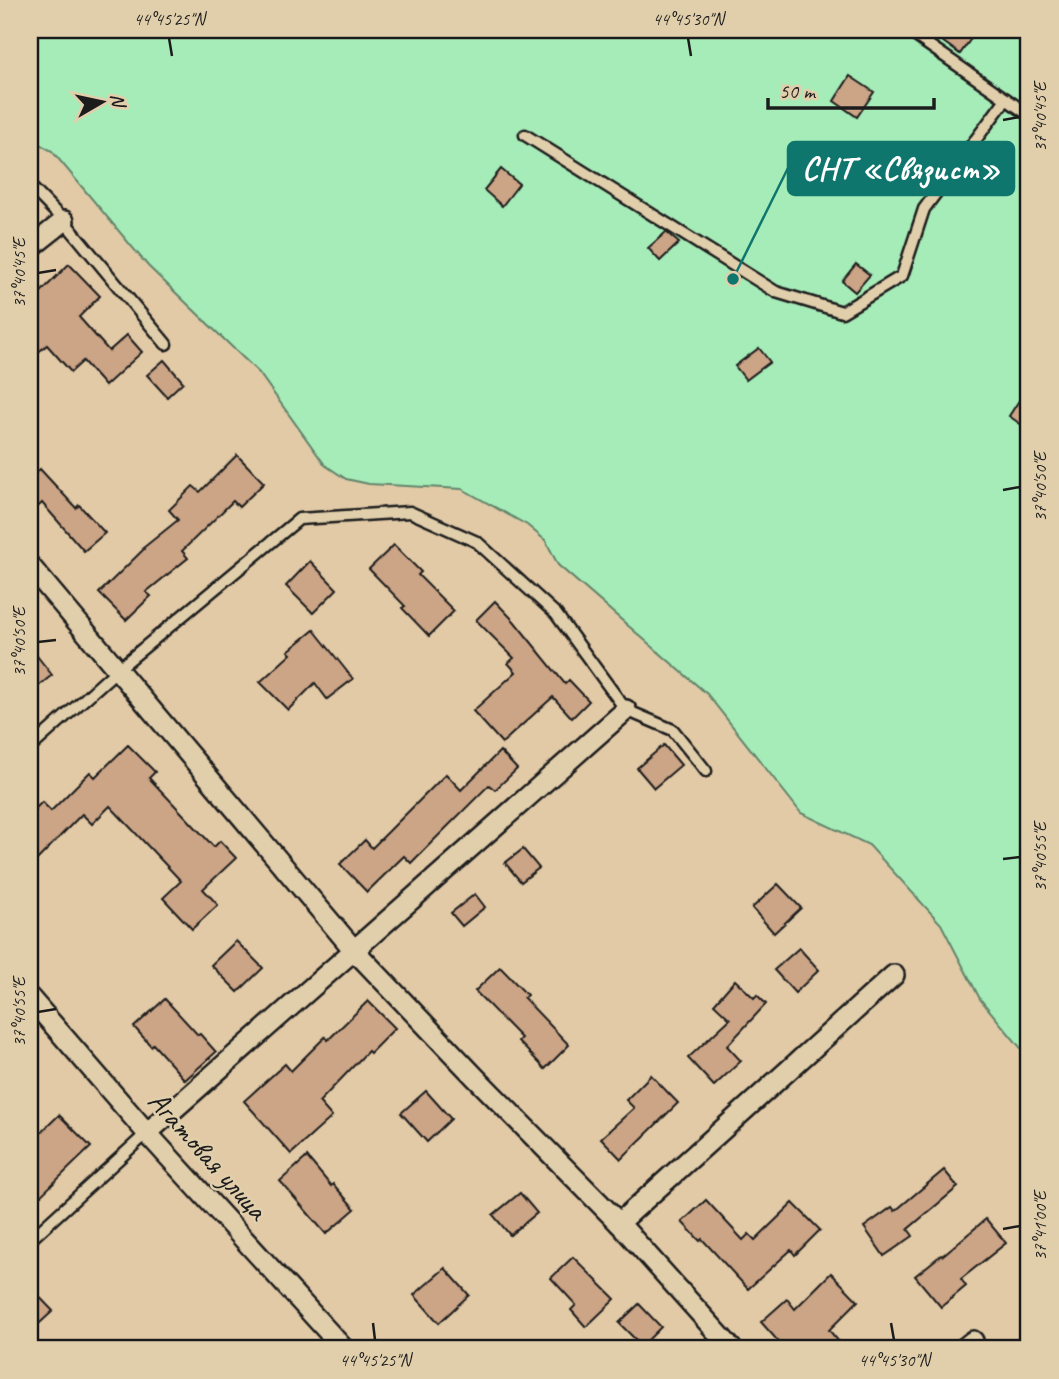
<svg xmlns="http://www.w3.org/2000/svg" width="1059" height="1379" font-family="Caveat,sans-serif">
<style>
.green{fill:#a6ecb8;stroke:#61846a;stroke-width:2}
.building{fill:#cca486;stroke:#1c1c1c;stroke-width:2}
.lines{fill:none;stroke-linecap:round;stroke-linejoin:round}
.lane-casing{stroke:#1c1c1c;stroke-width:15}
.street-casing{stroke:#1c1c1c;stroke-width:24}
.lane{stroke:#e1cfac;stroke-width:10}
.street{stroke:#e1cfac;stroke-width:19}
.ticks{fill:none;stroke:#1c1c1c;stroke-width:2.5}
.labels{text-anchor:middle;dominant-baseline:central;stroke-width:5;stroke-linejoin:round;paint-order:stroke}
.street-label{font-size:30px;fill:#1c1c1c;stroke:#e1cfac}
.leader{fill:none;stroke:#0f766e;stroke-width:2.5}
.callout-dot{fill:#0f766e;stroke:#e1cfac;stroke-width:2.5}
.callout{fill:#0f766e;stroke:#0f766e;stroke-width:2.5}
.callout-label{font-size:32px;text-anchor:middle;font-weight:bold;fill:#fff}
.neatline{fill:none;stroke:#1c1c1c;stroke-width:2.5}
.ticks-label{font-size:18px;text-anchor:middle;fill:#1c1c1c}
</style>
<rect width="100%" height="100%" fill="#e2caa7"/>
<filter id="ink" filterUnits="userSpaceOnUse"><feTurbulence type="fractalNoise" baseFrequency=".0143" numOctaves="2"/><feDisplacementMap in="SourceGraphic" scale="14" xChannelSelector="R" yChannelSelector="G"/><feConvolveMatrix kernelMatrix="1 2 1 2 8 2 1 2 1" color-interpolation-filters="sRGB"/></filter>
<g filter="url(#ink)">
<!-- green -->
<path class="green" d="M30,30H1029V1058L980,999L941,924L869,845L801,813L707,694L558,565L546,541L527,525L462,489L369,484L346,479L325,465L259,373L148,266L52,151L30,139Z"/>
<!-- building -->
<g class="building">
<path d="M927,30H977L960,54Z"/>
<path d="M850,76L874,92L857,117L834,101Z"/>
<path d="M501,169L519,184L502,206L484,190Z"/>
<path d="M666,232L679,243L660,261L648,248Z"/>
<path d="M69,264L100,296L79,317L109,351L127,335L142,352L105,386L83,361L71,372L47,345L30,359V303Z"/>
<path d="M856,264L870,275L855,292L842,281Z"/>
<path d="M759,348L770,362L746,380L735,366Z"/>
<path d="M164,360L183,382L167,397L147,375Z"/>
<path d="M1029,385V430L1009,416Z"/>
<path d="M237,455L264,483L239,507L233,501L182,551L188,558L146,592L151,596L126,620L99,593L144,549L143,548L178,520L169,510L193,486L200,492Z"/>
<path d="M40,469L76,508L79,505L105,533L84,551L42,503L30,514V479Z"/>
<path d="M394,545L421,572L418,575L454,611L429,636L402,608L405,606L369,569Z"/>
<path d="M310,561L337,589L313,613L286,586Z"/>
<path d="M495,601L514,621L565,684L569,680L589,701L572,718L553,697L502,743L473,711L516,672L508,663L514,658L476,620Z"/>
<path d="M314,630L353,679L327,699L315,683L288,710L260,682L291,654L288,651Z"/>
<path d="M30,647L52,675L30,693Z"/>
<path d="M128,745L155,772L149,778L214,847L220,841L236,858L203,889L218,905L192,929L163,898L181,881L110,806L92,824L82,814L30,867V814L42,802L51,811L90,772L95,777Z"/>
<path d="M664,745L681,765L654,788L637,768Z"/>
<path d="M500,751L517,769L495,790L489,785L411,863L404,856L367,892L340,864L365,840L372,848L446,774L461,790Z"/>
<path d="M523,849L539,868L521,882L505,863Z"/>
<path d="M778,884L801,908L774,933L752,908Z"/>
<path d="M475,894L485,907L462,926L451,913Z"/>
<path d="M236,941L263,968L238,992L211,965Z"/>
<path d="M799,948L819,970L795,993L774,970Z"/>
<path d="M500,967L527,995L524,998L569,1045L545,1069L518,1041L521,1038L475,991Z"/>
<path d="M735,980L754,998L757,995L766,1004L727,1046L741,1061L714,1086L688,1058L730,1019L714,1004Z"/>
<path d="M165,999L198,1035L200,1034L216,1052L185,1080L153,1044L151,1046L134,1027Z"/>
<path d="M368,1001L395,1028L370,1053L368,1051L319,1102L332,1117L291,1154L244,1101L285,1064L291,1071L325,1037L328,1040Z"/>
<path d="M651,1075L678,1103L621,1159L601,1138L634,1108L626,1100Z"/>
<path d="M426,1091L451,1119L427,1142L401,1113Z"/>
<path d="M59,1115L91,1147L30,1206V1143Z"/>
<path d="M307,1157L331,1186L333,1184L355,1209L326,1234L280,1181Z"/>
<path d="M944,1170L958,1187L908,1229L913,1236L884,1256L864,1227L892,1207L895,1211Z"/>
<path d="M520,1193L537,1213L510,1235L493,1215Z"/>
<path d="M706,1200L743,1240L749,1234L755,1240L793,1203L820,1230L795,1255L791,1250L748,1289L702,1239L700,1241L682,1222Z"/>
<path d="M986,1219L1006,1243L961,1279L966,1286L941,1307L915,1276L941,1255L942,1256Z"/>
<path d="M573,1257L615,1299L586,1327L571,1310L576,1305L551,1278Z"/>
<path d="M445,1268L469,1295L439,1323L414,1295Z"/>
<path d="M831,1273L858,1301L829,1330L845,1349H785L761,1322L787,1299L795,1309Z"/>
<path d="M30,1287L53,1311L30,1332Z"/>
<path d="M639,1304L661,1327L642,1346L619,1323Z"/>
</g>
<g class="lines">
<defs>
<g id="lane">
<path d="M907,30L1029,115"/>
<path d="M525,135L776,292L842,312L902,276L924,209L1006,99"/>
<path d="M30,186L64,221L166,344"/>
<path d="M30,748L117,670L299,519L410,512L477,542L556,614L626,710L673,730L706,771"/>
<path d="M30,1240L147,1133"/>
</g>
<g id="street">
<path d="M30,248L64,221"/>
<path d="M30,566L354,950L475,1077L619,1223L732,1349"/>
<path d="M30,998L147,1133L344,1349"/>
<path d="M147,1133L626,710"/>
<path d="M619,1223L894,975"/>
<path d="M963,1349L973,1341"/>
</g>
</defs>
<!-- lane casing -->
<use href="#lane" class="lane-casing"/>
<!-- street casing -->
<use href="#street" class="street-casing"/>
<!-- lane -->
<use href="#lane" class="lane"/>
<!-- street -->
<use href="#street" class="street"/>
</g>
</g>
<!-- ticks -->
<path class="ticks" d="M169,38L172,56M688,38L691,56M1003,120L1020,117M38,273L56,270M1003,490L1020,487M38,642L56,640M1003,859L1020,857M38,1012L56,1009M1003,1229L1020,1226M373,1323L375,1340M891,1323L894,1340"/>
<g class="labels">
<!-- street labels -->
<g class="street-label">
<text transform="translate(208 1155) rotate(48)">Агатовая улица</text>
</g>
</g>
<!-- callouts -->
<path class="leader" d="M733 279L788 168"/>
<circle class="callout-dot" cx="733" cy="279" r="7"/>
<rect class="callout" x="788" y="142" width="226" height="53" rx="7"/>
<g class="callout-label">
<text x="901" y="179">СНТ «Связист»</text>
</g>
<!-- margin -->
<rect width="1059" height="1379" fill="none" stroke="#e1cfac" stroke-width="77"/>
<!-- north arrow -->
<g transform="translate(102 102) rotate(81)" stroke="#e1cfac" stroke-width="5" paint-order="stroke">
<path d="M0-5L12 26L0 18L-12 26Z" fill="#1c1c1c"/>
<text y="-10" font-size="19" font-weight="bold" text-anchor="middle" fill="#1c1c1c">N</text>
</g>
<!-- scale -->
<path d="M768 98v10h166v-10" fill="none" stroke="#1c1c1c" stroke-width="3.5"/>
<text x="779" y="98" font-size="21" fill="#1c1c1c" stroke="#e1cfac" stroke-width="5" paint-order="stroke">50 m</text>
<rect x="38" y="38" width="982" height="1302" class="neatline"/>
<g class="ticks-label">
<text x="169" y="25">44°45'25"N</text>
<text x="688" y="25">44°45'30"N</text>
<text transform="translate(1040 117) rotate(-90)" y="6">37°40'45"E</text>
<text transform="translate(19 273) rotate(-90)" y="6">37°40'45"E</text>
<text transform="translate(1040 487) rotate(-90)" y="6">37°40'50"E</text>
<text transform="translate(19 642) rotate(-90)" y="6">37°40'50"E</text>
<text transform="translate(1040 857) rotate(-90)" y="6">37°40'55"E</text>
<text transform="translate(19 1012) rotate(-90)" y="6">37°40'55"E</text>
<text transform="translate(1040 1226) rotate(-90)" y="6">37°41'00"E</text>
<text x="375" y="1366">44°45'25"N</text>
<text x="894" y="1366">44°45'30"N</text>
</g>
</svg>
